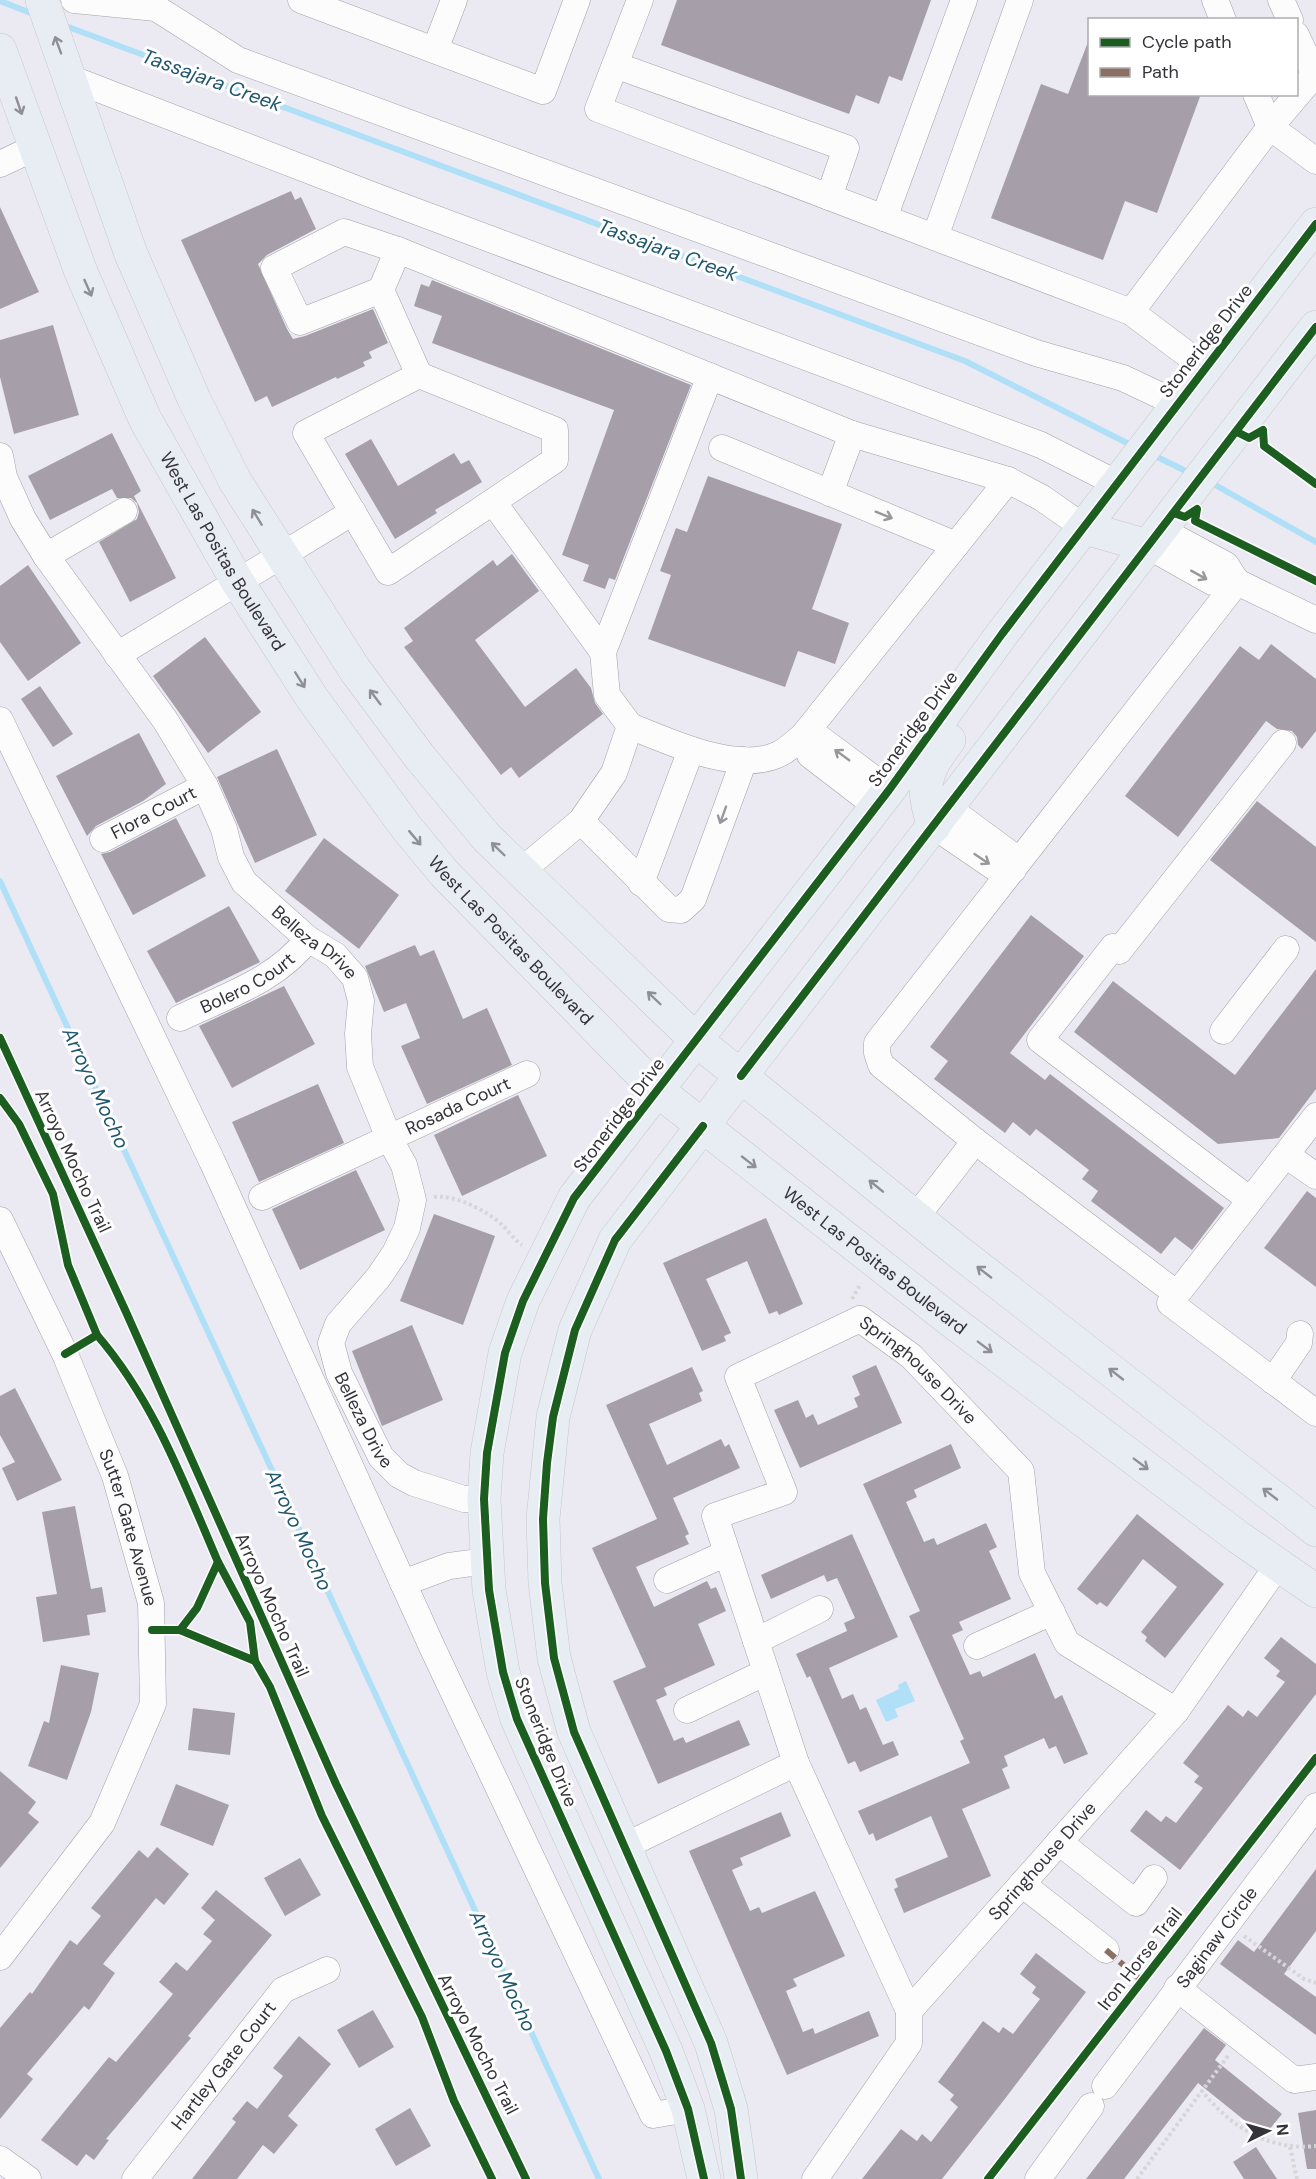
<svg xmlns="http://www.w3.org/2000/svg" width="1316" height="2179" font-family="'DM Sans',sans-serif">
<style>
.water{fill:#b0e0f8}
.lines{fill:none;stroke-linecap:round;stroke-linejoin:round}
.stream{stroke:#b0e0f8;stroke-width:6}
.building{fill:#a69faa}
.minor-casing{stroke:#a2a1a8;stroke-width:27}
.major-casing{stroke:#c7c7cb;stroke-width:34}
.path{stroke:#d6d6d8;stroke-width:4;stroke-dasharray:3 3;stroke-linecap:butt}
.minor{stroke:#fcfcfd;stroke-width:26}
.major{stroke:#e8edf4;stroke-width:33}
.quiet{stroke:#8d6e63;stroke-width:6;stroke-dasharray:12 6;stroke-linecap:butt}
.cycleway-casing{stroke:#fff;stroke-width:11}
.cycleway{stroke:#1b5e20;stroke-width:8}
.oneway{stroke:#8e9096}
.oneway2{stroke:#98989b}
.labels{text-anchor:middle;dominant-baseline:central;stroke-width:6;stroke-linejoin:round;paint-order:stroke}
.street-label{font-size:18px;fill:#333339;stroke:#fff}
.water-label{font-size:20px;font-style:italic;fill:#20576d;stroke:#fff}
</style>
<rect width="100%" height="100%" fill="#ebeaf2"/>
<!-- water -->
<path class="water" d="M906,1681L915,1701L895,1709L898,1717L886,1722L876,1700L899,1689L898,1685Z"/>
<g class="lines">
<!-- stream -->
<g class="stream">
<path d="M0,1L36,15"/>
<path d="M63,25L965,361L1133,446"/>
<path d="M1153,455L1192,474"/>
<path d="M1210,482L1316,542"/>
<path d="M0,881L599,2179"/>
</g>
</g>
<!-- building -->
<g class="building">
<path d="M677,0H931L902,81L889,76L879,104L856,95L849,114L661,45Z"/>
<path d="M1088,42L1089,94H1201L1157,213L1125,201L1103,260L991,218L1041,84L1068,94Z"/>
<path d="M291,191L295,200L301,197L316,229L267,255L258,264L287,329L293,339L305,336L373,309L388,343L369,352L372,358L363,362L365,366L337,379L336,377L272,407L267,396L255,402L181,240Z"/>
<path d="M0,207L39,292L0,309Z"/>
<path d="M432,280L691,385L615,580L609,578L605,589L583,581L589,565L562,555L614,410L432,343L442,316L414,306L421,284L429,287Z"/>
<path d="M53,325L79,415L14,434L0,377V340Z"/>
<path d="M112,433L141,491L134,496L176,578L130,602L99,542L137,519L139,512L137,503L131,498H117L112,489L50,520L28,476Z"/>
<path d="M371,439L398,486L454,453L461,464L469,460L482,482L435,510L437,513L395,539L345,454Z"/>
<path d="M708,476L842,524L812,609L849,623L835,664L798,651L785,687L648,639L671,575L660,571L676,528L687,532Z"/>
<path d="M512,554L539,591L475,640L525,707L576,668L591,688L595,703L603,714L519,778L511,767L501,775L404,647L413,641L404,628L493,560L497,566Z"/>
<path d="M28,565L81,643L28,681L0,642V586Z"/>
<path d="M205,637L261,712L208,753L153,676Z"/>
<path d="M1271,644L1316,679V731L1302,749L1298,745L1297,737L1292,731L1277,729L1266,721L1178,837L1125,796L1240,646L1259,660Z"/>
<path d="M40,686L73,734L53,747L21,699Z"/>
<path d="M139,733L166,784L143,801L96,826L87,836L56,776Z"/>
<path d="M277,749L317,835L255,863L217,777Z"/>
<path d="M1257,801L1316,847V942L1210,860Z"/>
<path d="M176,818L206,876L133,915L101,854L110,852Z"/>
<path d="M324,838L399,895L359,949L285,891Z"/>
<path d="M229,906L260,962L176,1003L147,951Z"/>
<path d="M1031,915L1084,956L1010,1053L1045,1080L1050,1074L1224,1208L1192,1250L1175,1237L1161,1254L1091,1201L1098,1191L1082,1179L1089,1170L1036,1129L1030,1136L1013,1122L1005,1133L934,1079L948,1061L930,1047Z"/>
<path d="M415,945L420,956L434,950L463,1019L487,1008L512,1065L427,1104L401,1046L420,1038L406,1003L384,1012L365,966Z"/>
<path d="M1316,969V1089L1279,1138L1218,1144L1074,1032L1113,981L1235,1075Z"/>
<path d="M284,986L315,1044L232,1088L199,1026Z"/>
<path d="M318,1084L344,1143L259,1182L232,1122Z"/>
<path d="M518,1095L547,1156L462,1196L434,1135Z"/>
<path d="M356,1170L385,1230L300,1270L272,1209Z"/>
<path d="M1307,1191L1316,1198V1287L1264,1248Z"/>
<path d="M434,1214L495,1236L463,1325L400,1301Z"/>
<path d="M766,1218L803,1304L779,1315L777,1311L769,1314L747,1261L706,1279L731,1333L724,1336L726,1341L702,1351L663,1263Z"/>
<path d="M412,1325L443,1400L382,1426L352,1351Z"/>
<path d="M876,1365L902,1423L800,1468L774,1410L798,1400L806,1418L813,1414L818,1425L858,1407L854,1398L860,1395L852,1376Z"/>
<path d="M692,1367L703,1391L699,1393L702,1401L649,1424L667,1465L721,1439L725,1447L729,1444L740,1468L673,1498L689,1534L685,1536L689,1544L636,1567L654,1607L707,1581L711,1589L716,1587L726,1611L698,1624L715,1665L664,1688L667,1695L656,1700L674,1741L683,1737L686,1743L739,1720L750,1745L658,1784L613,1681L646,1667L592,1548L657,1519L606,1405Z"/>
<path d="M15,1388L62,1480L17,1501L2,1468L15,1462L0,1435V1396Z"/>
<path d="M951,1444L961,1468L914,1490L917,1497L906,1502L924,1542L934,1538L937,1545L986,1523L997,1547L989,1551L1011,1599L959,1622L963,1630L952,1635L970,1675L980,1671L983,1677L1035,1653L1055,1699L1062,1695L1088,1754L1064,1764L1056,1746L1049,1749L1044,1738L1004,1756L1008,1766L1002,1769L1010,1788L962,1809L991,1876L904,1913L894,1889L898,1887L895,1879L948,1857L931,1816L876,1841L873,1833L869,1835L858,1811L970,1763L960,1741L964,1739L909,1616L920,1611L863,1484Z"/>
<path d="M75,1506L91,1589L102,1587L106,1612L87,1615L90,1635L43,1642L36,1597L57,1594L42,1512Z"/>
<path d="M1137,1514L1224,1584L1165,1658L1145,1641L1147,1637L1141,1632L1177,1587L1143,1559L1107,1607L1100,1602L1097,1605L1077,1589Z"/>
<path d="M852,1534L898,1637L829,1668L842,1699L853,1694L860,1710L866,1707L883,1745L893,1741L899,1755L860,1772L855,1761L848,1764L810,1676L807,1678L796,1654L847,1631L844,1623L855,1618L837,1578L827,1582L824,1575L771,1599L761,1575Z"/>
<path d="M1281,1637L1316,1664V1694L1180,1870L1130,1831L1146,1810L1161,1822L1166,1816L1176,1823L1203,1788L1194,1782L1199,1776L1183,1763L1228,1705L1243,1717L1248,1710L1257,1717L1285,1682L1276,1676L1280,1671L1264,1658Z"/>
<path d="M61,1665L99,1673L91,1712L67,1780L28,1766L44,1721L49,1723Z"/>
<path d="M193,1708L235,1713L230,1755L188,1750Z"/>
<path d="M0,1771L36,1802L28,1813L39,1822L0,1868Z"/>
<path d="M176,1784L229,1805L213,1846L160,1825Z"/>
<path d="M781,1812L791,1836L740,1858L743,1865L732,1870L750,1911L759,1907L762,1913L815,1891L845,1956L793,1979L797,1986L786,1991L803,2032L813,2028L815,2034L869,2011L879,2036L787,2075L689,1851Z"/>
<path d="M157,1847L189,1874L164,1905L156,1898L103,1964L115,1973L89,2010L84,2006L27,2074L33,2079L0,2119V2028L30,1992L32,1994L70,1940L77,1945L101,1916L91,1908L139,1850L148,1858Z"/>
<path d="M300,1858L321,1895L285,1916L264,1878Z"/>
<path d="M1316,1869V1931L1284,1974L1316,1997V2035L1220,1964L1238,1940L1254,1952Z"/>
<path d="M216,1890L272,1935L188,2036L191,2038L106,2139L109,2140L94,2160L86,2154L77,2166L41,2140L109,2057L116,2062L173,1994L159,1982L176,1962L187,1971L212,1941L203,1934L215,1920L201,1908Z"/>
<path d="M1036,1953L1086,1992L1004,2100L942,2179H862L901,2129L917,2141L922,2134L931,2142L958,2107L950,2100L954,2095L938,2082L983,2021L999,2033L1003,2027L1013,2034L1040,1999L1032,1993L1036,1987L1020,1974Z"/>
<path d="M373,2010L394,2047L359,2068L337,2030Z"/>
<path d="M1204,2028L1226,2045L1215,2060L1282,2114L1264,2136L1198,2083L1124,2179H1086Z"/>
<path d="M299,2036L331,2064L288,2116L298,2125L274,2154L263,2145L237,2179H192L236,2122L232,2119L247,2101L257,2109L283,2076L273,2068Z"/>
<path d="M410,2108L431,2146L396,2166L375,2129Z"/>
<path d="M1316,2110V2169H1307L1298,2113Z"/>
<path d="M1256,2147L1277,2179H1244L1233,2162Z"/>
</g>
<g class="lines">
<defs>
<g id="minor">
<path d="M74,0L156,8L238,60L1036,353L1123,378L1176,403"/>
<path d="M301,0L543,91L577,0"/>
<path d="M640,0L598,109L1131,312L1204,367"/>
<path d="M1215,0L1223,20"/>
<path d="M1281,0L1290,20"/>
<path d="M1296,35L1315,75"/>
<path d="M435,50L454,0"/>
<path d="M615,65L846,148L829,197"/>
<path d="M70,78L375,196L1041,445L1116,483"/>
<path d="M1256,94L1270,127L1316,161"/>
<path d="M0,164L34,148"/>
<path d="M884,218L964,0"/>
<path d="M935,237L1020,0"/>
<path d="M398,250L381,290L419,375L555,430V460L388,572L306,433L419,375"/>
<path d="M381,290L300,322L274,268L344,232L398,250L852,434L1008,480L1042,498L1085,528"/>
<path d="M1131,312L1270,127L1316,73"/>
<path d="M722,448L956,545"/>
<path id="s1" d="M0,456L4,477L23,519L46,556L165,720L205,786L224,829L231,857L244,882L308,939L335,955L355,978L361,1001L358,1034L360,1067L389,1138L404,1165L413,1200L407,1228L395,1253L378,1278L338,1324L331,1343L339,1373L381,1457L399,1475L414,1483L464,1499H484"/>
<path d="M830,493L852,434"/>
<path d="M493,502L603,652L607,695L630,726L614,773L581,821L521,871"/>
<path d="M1148,546L1212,582H1237L1226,565L1161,530"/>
<path d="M46,556L124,511"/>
<path d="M1316,620L1237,582L877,1043V1053L881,1065L975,1141L1177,1294L1316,1116"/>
<path d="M603,652L710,376"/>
<path d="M117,655L353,512"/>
<path d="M0,720L212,1161L433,1649L653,2115L688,2109"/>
<path d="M630,726C670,742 735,773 777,755C787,751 795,742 803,736L1008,480"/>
<path d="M875,805L810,755L803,736L822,740L889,790"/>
<path d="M581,821L669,909L681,910L693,899L744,760"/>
<path d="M934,826L1000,871L1013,870V856L948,808"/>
<path id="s2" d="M103,839L205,786"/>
<path d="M641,883L691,750"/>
<path d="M1113,947L1040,1040L1250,1200"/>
<path d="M1119,951L1283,743"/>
<path id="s3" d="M180,1018C226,996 277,980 308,939"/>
<path d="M1223,1031L1286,949"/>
<path d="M1286,1155L1316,1176"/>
<path id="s4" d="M262,1197L527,1074"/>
<path d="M916,1217L975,1141"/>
<path id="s5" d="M0,1220L65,1354L115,1476L151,1603L153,1704L102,1823L0,1957"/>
<path d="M1170,1303L1316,1413"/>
<path d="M1273,1381L1299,1343L1300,1334"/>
<path d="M667,1580L727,1553"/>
<path d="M403,1583L449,1566L487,1561"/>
<path d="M756,1641L820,1609"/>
<path d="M977,1646L1052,1612"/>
<path d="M687,1710L766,1672"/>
<path d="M1059,1842L1136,1903L1154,1878"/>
<path d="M625,1846L796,1763"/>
<path d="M1022,1884L1106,1950"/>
<path d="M1177,1988L1294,2080L1316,2077"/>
<path id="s6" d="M909,2011L796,1763L715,1516L784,1492L738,1377L860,1319L911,1356L1021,1471L1032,1573L1067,1643L1176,1711"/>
<path id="s7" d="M1105,2086L1316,1806"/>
<path d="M0,2159L28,2179"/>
<path id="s8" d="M135,2179L283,1990L327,1970"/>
<path id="s9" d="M815,2179L909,2043V2011L1176,1711L1278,1565"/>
<path d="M1038,2179L1091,2106"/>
</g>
<g id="major">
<path d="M42,0L131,254L194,399L235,481L355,670L419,756L487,838L695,1039L955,1249L1316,1530"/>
<path id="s10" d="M0,50L81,272L145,419L237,581L312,698L406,827L444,873L657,1090L949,1319L1238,1537L1316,1591"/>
<path d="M1085,528L1148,546"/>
<path d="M934,826C920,787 924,772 949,740"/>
<path d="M704,2179L688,2109L666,2051L517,1719L503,1672L489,1590L484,1499L487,1453L505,1353L523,1301L574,1198L889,790L1002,634L1316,224"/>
<path d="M741,2179L731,2109L711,2043L574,1732L554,1658L545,1583L543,1519L553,1417L575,1330L615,1240L1316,327"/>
</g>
</defs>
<!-- minor casing -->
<use href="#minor" class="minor-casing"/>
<!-- major casing -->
<use href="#major" class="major-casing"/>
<!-- path -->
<g class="path">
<path d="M434,1197C454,1194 488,1211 502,1225C509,1231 514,1240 522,1245"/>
<path d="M852,1299L861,1283"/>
<path d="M1244,1936L1304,1979L1316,1983"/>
<path d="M1228,2056L1202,2091C1231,2127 1269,2151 1316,2146"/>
<path d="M1290,2147L1297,2179"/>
<path d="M1137,2179L1202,2091"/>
</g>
<!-- minor -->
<use href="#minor" class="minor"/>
<!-- major -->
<use href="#major" class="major"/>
<!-- quiet -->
<path class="quiet" d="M1106,1950L1142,1981"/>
<defs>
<g id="cycleway">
<path d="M1237,432L1249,438L1263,430L1264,446L1316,484"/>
<path d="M1174,513L1185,517L1197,509L1195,521L1316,581"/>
<path d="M0,1038L126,1312L336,1784L526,2179"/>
<path d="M741,1076L1316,327"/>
<path d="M0,1098L19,1124L53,1194L68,1265L97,1335"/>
<path d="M703,1126L615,1240L575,1330L553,1417L547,1463L543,1519L545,1583L554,1658L574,1732L711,2043L731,2109L741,2179"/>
<path d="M65,1354L97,1335C154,1401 184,1483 218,1562"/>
<path d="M152,1630H180L255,1661L270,1687L322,1816L422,2017L454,2101L492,2179"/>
<path d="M180,1630L197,1608L218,1562L250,1622L255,1661"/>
<path d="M704,2179L688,2109L666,2051L517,1719L503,1672L489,1590L484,1499L487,1453L505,1353L523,1301L574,1198L889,790L1002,634L1316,224"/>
<path d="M988,2179L1316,1758"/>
</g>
</defs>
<!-- cycleway casing -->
<use href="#cycleway" class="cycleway-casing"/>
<!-- cycleway -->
<use href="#cycleway" class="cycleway"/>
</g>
<!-- one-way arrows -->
<defs><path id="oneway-shaft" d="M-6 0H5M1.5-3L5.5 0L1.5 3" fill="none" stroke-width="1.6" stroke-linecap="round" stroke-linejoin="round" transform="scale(1.5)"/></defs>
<g class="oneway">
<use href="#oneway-shaft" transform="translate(58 45) rotate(-110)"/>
<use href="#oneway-shaft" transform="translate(19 106) rotate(71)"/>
<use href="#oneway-shaft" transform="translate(88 288) rotate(66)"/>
<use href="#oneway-shaft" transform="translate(257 517) rotate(-121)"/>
<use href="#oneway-shaft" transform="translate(300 680) rotate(58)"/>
<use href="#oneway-shaft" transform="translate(375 697) rotate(-127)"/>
<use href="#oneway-shaft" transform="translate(415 838) rotate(50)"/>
<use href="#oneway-shaft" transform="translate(498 849) rotate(-136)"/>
<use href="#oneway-shaft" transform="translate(654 998) rotate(-136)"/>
<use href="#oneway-shaft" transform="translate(749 1162) rotate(38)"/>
<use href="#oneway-shaft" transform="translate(876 1186) rotate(-141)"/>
<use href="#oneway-shaft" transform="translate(984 1272) rotate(-142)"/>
<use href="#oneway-shaft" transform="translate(985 1347) rotate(37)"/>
<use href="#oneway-shaft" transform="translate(1116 1374) rotate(-142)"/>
<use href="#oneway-shaft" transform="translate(1141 1464) rotate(37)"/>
<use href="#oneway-shaft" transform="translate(1270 1494) rotate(-142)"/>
</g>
<g class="oneway2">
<use href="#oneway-shaft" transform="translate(884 515) rotate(22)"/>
<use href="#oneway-shaft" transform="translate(1199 575) rotate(29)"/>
<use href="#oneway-shaft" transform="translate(842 755) rotate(-144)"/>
<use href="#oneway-shaft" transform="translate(723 815) rotate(110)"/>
<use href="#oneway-shaft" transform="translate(982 859) rotate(34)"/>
</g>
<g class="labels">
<!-- street labels -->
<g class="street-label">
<text transform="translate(1206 341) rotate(-52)">Stoneridge Drive</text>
<text stroke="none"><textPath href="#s10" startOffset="550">West Las Positas Boulevard</textPath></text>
<text transform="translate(913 729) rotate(-54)">Stoneridge Drive</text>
<text stroke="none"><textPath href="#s2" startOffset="57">Flora Court</textPath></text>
<text stroke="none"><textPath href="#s10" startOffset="1036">West Las Positas Boulevard</textPath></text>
<text stroke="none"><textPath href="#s1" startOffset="588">Belleza Drive</textPath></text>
<text stroke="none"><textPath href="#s3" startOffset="76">Bolero Court</textPath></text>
<text stroke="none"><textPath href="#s4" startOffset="216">Rosada Court</textPath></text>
<text transform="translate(619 1115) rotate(-53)">Stoneridge Drive</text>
<text transform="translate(73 1161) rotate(65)">Arroyo Mocho Trail</text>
<text stroke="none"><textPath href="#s10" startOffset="1522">West Las Positas Boulevard</textPath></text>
<text stroke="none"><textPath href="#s6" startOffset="942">Springhouse Drive</textPath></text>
<text stroke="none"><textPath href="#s1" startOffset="1128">Belleza Drive</textPath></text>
<text stroke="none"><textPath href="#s5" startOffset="334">Sutter Gate Avenue</textPath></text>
<text transform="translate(272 1605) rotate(66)">Arroyo Mocho Trail</text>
<text transform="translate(546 1742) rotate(68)">Stoneridge Drive</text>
<text stroke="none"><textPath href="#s9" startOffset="398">Springhouse Drive</textPath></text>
<text stroke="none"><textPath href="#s7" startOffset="186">Saginaw Circle</textPath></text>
<text transform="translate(1140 1959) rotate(-52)">Iron Horse Trail</text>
<text transform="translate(478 2044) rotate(63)">Arroyo Mocho Trail</text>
<text stroke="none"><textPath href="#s8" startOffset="144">Hartley Gate Court</textPath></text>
</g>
<!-- water labels -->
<g class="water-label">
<text transform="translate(212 80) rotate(20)">Tassajara Creek</text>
<text transform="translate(668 250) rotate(20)">Tassajara Creek</text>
<text transform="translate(96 1088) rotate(65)">Arroyo Mocho</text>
<text transform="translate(299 1530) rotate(65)">Arroyo Mocho</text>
<text transform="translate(503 1971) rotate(65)">Arroyo Mocho</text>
</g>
</g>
<!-- legend -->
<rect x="1088" y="18" width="210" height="78" fill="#ffffff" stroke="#adadb0" stroke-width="1.5"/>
<rect x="1100" y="38" width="30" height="9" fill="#1b5e20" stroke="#adadb0" stroke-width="1.5"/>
<text x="1142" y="48" font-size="18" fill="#333339">Cycle path</text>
<rect x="1100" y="68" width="30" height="9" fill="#8d6e63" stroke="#adadb0" stroke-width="1.5"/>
<text x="1142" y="78" font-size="18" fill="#333339">Path</text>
<!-- north arrow -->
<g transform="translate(1268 2131) rotate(85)" stroke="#ffffff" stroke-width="4.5" paint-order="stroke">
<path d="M0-4.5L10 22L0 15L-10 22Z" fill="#333339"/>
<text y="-9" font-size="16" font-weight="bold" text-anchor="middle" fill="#333339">N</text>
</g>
</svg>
